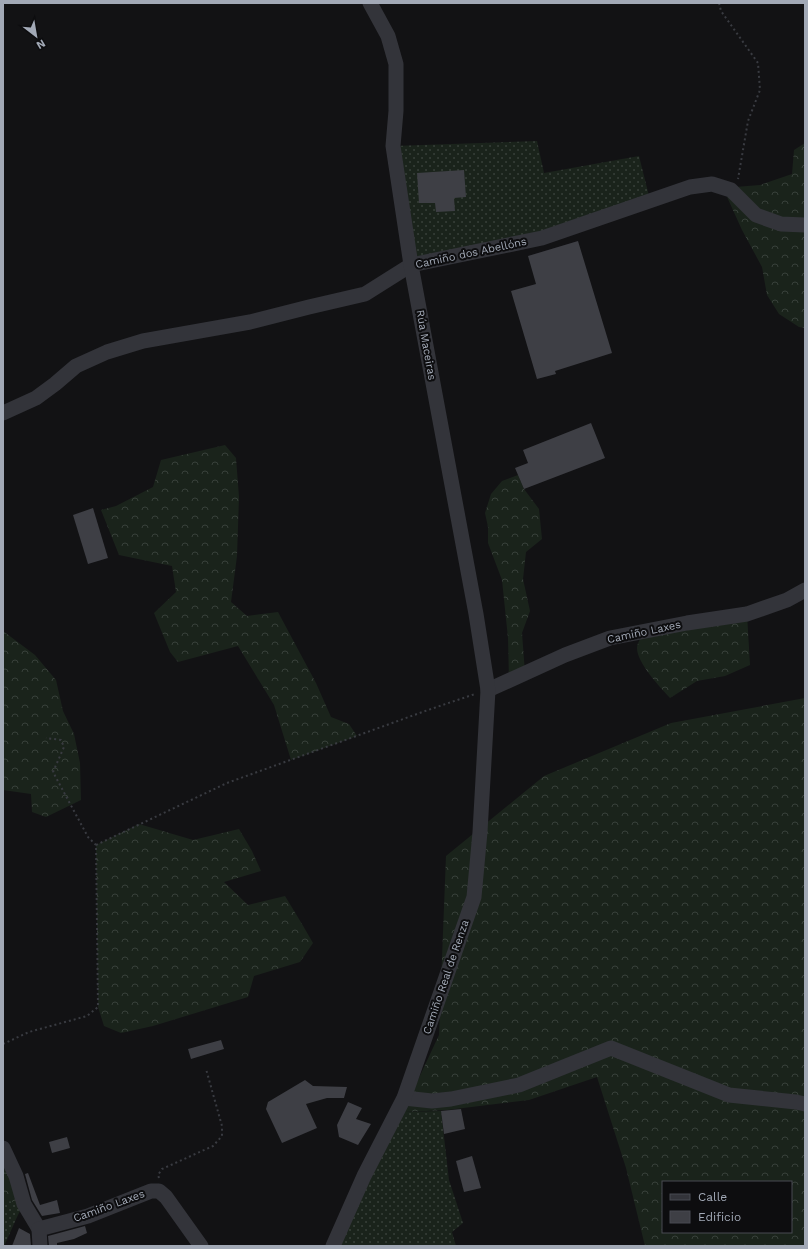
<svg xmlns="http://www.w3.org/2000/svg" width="808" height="1249" font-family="'Work Sans',sans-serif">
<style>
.grass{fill:url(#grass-dots)}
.forest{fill:url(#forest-crowns);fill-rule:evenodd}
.building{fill:#3e3f45}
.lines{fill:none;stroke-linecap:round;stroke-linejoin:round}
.path{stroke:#393b41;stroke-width:2;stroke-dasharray:2 3;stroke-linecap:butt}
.minor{stroke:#33343a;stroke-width:15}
.labels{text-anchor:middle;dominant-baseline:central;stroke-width:4;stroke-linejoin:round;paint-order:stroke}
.street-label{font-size:11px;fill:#a2a9b6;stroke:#0d0d0f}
</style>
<defs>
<pattern id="grass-dots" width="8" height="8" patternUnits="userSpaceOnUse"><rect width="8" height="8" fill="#1a231b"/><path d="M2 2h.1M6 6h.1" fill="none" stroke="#38403a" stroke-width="1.8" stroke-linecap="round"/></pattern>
<pattern id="forest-crowns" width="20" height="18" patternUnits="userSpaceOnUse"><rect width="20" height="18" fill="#1a231b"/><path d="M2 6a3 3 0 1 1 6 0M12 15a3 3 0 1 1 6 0" fill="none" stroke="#38403a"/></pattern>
</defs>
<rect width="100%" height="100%" fill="#121214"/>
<!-- grass -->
<g class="grass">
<path d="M537,141L544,173L639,156L650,200L542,238L411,265L393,146Z"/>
<path d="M441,1111L449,1180L463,1223L452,1232L456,1246H334L403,1112Z"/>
<path d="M3,1199L24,1204C16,1217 11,1232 4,1246H3Z"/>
</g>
<!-- forest -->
<g class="forest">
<path d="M805,143V328L799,327L779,314L767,295L762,267L742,230L723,188L760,185L792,174L794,150Z"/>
<path d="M225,445L236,458L239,497L237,556L231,602L247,616L278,612L316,683L331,717L349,724L357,736L291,760L274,705L238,646L178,662L170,652L154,613L176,592L172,566L119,555L101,510L116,506L153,487L161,460Z"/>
<path d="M518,475L524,489L539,509L542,539L526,552L523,579L530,611L522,633L525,673L509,680L508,638L502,580L488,543V527L485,513L491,494L502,481Z"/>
<path d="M747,614L750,665L725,676L697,681L670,698C660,687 637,663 637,648C637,643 642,636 645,631Z"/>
<path d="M3,631L35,655L56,680L63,711L74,734L80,763L81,800L46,817L32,812L31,794L3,790Z"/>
<path d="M805,698V1246H645L626,1168L597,1077L529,1100L447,1110L403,1112L439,1035L446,856L544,776L671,723ZM663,1182H791V1232H663Z"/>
<path d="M139,824L193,840L239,829L252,851L261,871L224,882L248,905L285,896L302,924L313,943L300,962L254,976L248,997L153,1026L121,1033L104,1026L98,1007L96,845Z"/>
<path d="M3,1157L24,1204L3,1200Z"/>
</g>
<!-- building -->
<g class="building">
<path d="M464,170L466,197L454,198L455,211L436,212L435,203H419L417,173Z"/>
<path d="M578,241L612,353L555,371L556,374L537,379L511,291L536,284L528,256Z"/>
<path d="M591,423L605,458L524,489L515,468L528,463L523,450Z"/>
<path d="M93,508L108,558L88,564L73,515Z"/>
<path d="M221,1040L224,1049L191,1059L188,1049Z"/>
<path d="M305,1080L313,1086L347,1087L344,1098H327L306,1104L317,1128L282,1143L266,1109L268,1102Z"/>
<path d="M348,1102L362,1108L356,1119L371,1124L358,1145L339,1137L337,1125Z"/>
<path d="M461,1109L465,1129L444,1134L441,1111Z"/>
<path d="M67,1137L70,1148L52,1153L49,1142Z"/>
<path d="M472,1156L481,1188L464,1192L456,1161Z"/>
<path d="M28,1173L40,1205L57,1200L60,1213L42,1216L32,1200L25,1174Z"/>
<path d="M85,1226L87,1233L74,1239L57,1243V1246H49L48,1236Z"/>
<path d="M19,1228L30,1234L31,1246H12Z"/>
</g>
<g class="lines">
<!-- path -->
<g class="path">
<path d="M719,3L721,11L758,63L760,90L748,121L738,179"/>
<path d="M96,845L227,783L428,710L475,694"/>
<path d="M3,1044L29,1032L87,1016L98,1007L96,845L88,837L53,772L64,747L61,740L46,738"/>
<path d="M159,1178L158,1175L162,1169L213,1146L222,1136V1126L206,1069"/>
</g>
<!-- minor -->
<g class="minor">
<path d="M3,413L36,398L55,384L76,366L107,352L143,341L250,322L309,307L365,294L411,265L542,238L690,187L712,184L731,190L756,215L781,224L805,225"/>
<path d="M488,690L565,655L610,638L687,623L747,614L787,600L805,590"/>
<path d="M404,1098L432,1101L451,1099L519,1085L611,1048L729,1095L796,1102L805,1104"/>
<path d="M3,1148L16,1176L24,1204L39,1229"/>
<path d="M40,1246L39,1229L88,1216L151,1191H159L166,1197L201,1246"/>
<path d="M333,1246L364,1176L404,1098L474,897L480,832L488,690L476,614L411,265L393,146L396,111V64L388,36L370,3"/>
</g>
</g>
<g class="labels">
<!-- street labels -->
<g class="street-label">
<text transform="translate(471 253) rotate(-12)">Camiño dos Abellóns</text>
<text transform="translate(426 345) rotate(80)">Rúa Maceiras</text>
<text transform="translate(644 632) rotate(-12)">Camiño Laxes</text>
<text transform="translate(446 977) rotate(-71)">Camiño Real de Renza</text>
<text transform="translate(109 1206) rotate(-20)">Camiño Laxes</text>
</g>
</g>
<!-- border -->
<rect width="808" height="1249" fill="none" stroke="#a2a9b6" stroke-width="8"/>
<!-- legend -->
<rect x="662" y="1181" width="130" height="52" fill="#0d0d0f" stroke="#494b52"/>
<rect x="670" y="1194" width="20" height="6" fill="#33343a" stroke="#494b52"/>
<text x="698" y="1201" font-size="12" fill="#a2a9b6">Calle</text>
<rect x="670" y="1211" width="20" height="12" fill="#3e3f45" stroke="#494b52"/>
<text x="698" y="1221" font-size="12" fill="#a2a9b6">Edificio</text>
<!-- north arrow -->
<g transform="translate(36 36) rotate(149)" stroke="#0d0d0f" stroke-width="3" paint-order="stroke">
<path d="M0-3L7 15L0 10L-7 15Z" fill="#a2a9b6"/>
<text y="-6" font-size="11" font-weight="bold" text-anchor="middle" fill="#a2a9b6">N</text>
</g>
</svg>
